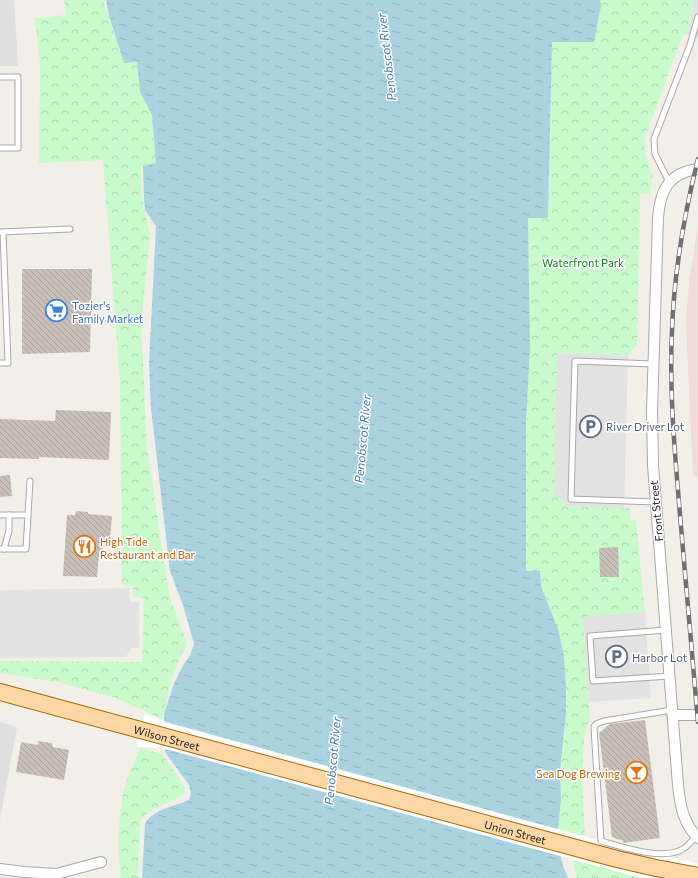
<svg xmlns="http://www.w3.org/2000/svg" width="698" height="878" font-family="Commissioner,sans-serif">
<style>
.residential{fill:#e0dfdf}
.commercial{fill:#f2dad9}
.park{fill:url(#park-crowns)}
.parking{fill:#e2e2e2}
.water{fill:url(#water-ripples)}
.pier{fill:#fff}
.building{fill:url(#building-back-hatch)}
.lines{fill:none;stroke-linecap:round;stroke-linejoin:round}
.lane-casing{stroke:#a9a9a9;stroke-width:7}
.street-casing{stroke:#a9a9a9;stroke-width:12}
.primary-casing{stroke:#a06b00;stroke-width:18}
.lane{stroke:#fff;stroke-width:5}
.street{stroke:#fff;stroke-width:10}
.primary{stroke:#fcd6a4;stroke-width:16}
.rail-casing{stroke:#707070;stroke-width:4.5}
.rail{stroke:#fff;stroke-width:3;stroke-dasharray:9;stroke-linecap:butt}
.labels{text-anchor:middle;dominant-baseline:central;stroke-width:3;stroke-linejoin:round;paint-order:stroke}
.park-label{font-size:11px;fill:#0c8416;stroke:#fff}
.shop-label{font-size:11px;fill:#366cbe;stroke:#fff;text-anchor:start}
.service-label{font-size:11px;fill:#4e5e75;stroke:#fff;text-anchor:start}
.street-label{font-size:11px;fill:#222;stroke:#fff}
.food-label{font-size:11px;fill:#c56008;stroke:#fff;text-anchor:start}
.water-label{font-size:12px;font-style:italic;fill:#4a7aab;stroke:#fff}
</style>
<defs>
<pattern id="park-crowns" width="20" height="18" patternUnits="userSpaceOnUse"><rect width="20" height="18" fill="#c8facc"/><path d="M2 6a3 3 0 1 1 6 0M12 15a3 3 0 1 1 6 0" fill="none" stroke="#acd6af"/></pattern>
<pattern id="water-ripples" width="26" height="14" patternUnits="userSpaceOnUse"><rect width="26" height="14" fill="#aad3df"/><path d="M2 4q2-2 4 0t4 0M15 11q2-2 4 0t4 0" fill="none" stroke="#92b5bf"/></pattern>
<pattern id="building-back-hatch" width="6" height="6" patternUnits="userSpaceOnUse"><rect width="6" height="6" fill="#c7bfb8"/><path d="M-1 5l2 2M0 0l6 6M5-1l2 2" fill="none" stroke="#aba49e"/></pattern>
</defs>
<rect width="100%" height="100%" fill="#f2efe9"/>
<!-- residential -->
<g class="residential">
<path d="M0,0H14L18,66H0Z"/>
<path d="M0,722L17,727L0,820Z"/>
</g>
<!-- commercial -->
<path class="commercial" d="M698,226V477L693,476L686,325L689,282Z"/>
<!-- park -->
<g class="park">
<path d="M64,0H103L124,62H137L140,92L152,115L156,163L141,166L142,199L150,235L141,324L147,448L169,595L187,643L173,674L162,719L116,698L58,682L0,673V661L142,662L144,598L133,597V586L122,585L120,383L103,160L39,163L40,64L35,18L66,15Z"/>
<path d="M600,0H695L686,34L682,37L645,137V154L653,176L650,194H640L637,345L628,355L558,353L564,503L567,506L630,508V520H636L645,612L583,617L590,721L586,726L583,748L582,779L586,860L658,878H577L572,856L571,832L558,829L561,799L560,772L565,732L566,688L562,644L559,632L541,586L540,571L526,572V423L530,348L528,218H548L552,42L601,6Z"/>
<path d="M140,748L162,754L185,787L184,794C169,805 153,805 140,821L138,878H121C117,851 118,812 125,786C129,773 135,760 140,748Z"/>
</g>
<!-- parking -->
<g class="parking">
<path d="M695,0H698V38L686,34Z"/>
<path d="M557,353L628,355L624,508L567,506L565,504L564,498H554Z"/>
<path d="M129,588L130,602H139V648H131L126,657L0,658V590Z"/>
<path d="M645,612L651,698L589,702L583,617Z"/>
</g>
<!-- water -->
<path class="water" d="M106,0H600L601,6L594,42H552L548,218H528L530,348L526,423V571H540L541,586L559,632L564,657L566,688V713L560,772L561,799L558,829L560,853L563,866L568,878H142L145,824C153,809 173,807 189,800L191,794L189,785L165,752L164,714L173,686L181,669L190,655L194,644L183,605L170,571L151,409L149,363L156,226L145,210L144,199L143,166L156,163L152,115L140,92L137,62L124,63L109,16Z"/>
<!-- pier -->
<path class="pier" d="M145,714L162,721L638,851L698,863V878H641L162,748L137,747Z"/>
<!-- building -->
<g class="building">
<path d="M22,269H92L90,352L22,354Z"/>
<path d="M56,410L111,412L109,460L39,457V459L0,458V419L55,421Z"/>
<path d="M10,475L12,496L0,497V476Z"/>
<path d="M76,511L88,512V514L112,516L110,540H103L102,554H99L97,577L63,576L67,515H75Z"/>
<path d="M618,547L619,577H600L599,548Z"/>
<path d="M645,720L660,838L623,843V841L612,837L599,733L610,724Z"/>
<path d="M38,741L52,743L53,747L69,750L64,780L16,772L21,742L38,745Z"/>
</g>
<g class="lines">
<defs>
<g id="lane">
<path d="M0,77H18V148H0"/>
<path d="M669,182L655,154L654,139L690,45L698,17"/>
<path d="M1,232L70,229"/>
<path d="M0,363H8L3,232"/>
<path d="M653,364L575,361L571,499L655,502"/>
<path d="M0,515H27"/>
<path d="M0,549H26L30,481"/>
<path d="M4,549L9,531V515"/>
<path d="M666,630L590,636L593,681L670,676"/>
<path d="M672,710L604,721L596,724L594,727L601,841C622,847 663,861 683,849C688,846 692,841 696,836"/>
</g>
<g id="street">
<path d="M698,169C668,173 660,191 658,218L652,412L653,465L678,785C680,805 683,823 698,838"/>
<path d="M673,715H698"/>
<path d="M0,869L24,872L56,874L101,862"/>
</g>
<g id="primary">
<path id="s1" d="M0,692L617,859L656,868L698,876"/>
</g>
</defs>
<!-- lane casing -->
<use href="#lane" class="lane-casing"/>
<!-- street casing -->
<use href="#street" class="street-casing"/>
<!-- primary casing -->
<use href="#primary" class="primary-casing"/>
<!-- lane -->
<use href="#lane" class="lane"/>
<!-- street -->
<use href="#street" class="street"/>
<!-- primary -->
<use href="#primary" class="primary"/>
<defs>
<path id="rail" d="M698,159C684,215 674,273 672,331C669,393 675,454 680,515C686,584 692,653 698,722"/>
</defs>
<!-- rail casing -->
<use href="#rail" class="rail-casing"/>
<!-- rail -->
<use href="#rail" class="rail"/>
</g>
<!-- icons -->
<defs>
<symbol id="supermarket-ring" viewBox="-11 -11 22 22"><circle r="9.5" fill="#fff" stroke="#3f7fe0" stroke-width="1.5"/><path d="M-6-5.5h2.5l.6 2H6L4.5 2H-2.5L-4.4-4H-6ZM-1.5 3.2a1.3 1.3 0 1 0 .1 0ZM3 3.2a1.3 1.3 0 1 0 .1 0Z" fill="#3f7fe0"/></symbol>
<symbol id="parking-ring" viewBox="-11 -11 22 22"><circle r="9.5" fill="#fff" stroke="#5c6f8a" stroke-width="1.5"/><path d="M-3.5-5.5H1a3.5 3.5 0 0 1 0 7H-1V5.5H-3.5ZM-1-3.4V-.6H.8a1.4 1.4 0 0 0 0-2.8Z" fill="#5c6f8a"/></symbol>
<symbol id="restaurant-ring" viewBox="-11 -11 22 22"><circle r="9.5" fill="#fff" stroke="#e8710a" stroke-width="1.5"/><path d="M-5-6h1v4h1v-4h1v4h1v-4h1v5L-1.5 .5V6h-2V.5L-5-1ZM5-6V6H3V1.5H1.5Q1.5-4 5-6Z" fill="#e8710a"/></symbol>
<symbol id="bar-ring" viewBox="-11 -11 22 22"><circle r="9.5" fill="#fff" stroke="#e8710a" stroke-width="1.5"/><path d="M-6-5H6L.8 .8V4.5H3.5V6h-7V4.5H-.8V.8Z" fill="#e8710a"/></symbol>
</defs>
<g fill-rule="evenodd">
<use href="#supermarket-ring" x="44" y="298" width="25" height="25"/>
<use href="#parking-ring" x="578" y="414" width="25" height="25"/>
<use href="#restaurant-ring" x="72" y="534" width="25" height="25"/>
<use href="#parking-ring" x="604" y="644" width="25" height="25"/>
<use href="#bar-ring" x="624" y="760" width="25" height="25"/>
</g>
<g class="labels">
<!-- park labels -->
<g class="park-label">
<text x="583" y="262">Waterfront Park</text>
</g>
<!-- shop labels -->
<g class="shop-label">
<text x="72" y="305">Tozier's<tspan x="72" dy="13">Family Market</tspan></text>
</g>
<!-- service labels -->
<g class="service-label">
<text x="606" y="426">River Driver Lot</text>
<text x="632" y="657">Harbor Lot</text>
</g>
<!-- street labels -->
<g class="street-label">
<text transform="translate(656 511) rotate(-95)">Front Street</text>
<text stroke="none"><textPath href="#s1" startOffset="173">Wilson Street</textPath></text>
<text stroke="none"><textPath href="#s1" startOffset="534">Union Street</textPath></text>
</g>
<!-- food labels -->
<g class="food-label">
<text x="100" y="541">High Tide<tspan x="100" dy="13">Restaurant and Bar</tspan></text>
<text x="620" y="773" text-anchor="end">Sea Dog Brewing</text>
</g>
<!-- water labels -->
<g class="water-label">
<text transform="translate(386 57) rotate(-97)">Penobscot River</text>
<text transform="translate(362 439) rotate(-85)">Penobscot River</text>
<text transform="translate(332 761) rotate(-85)">Penobscot River</text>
</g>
</g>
</svg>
